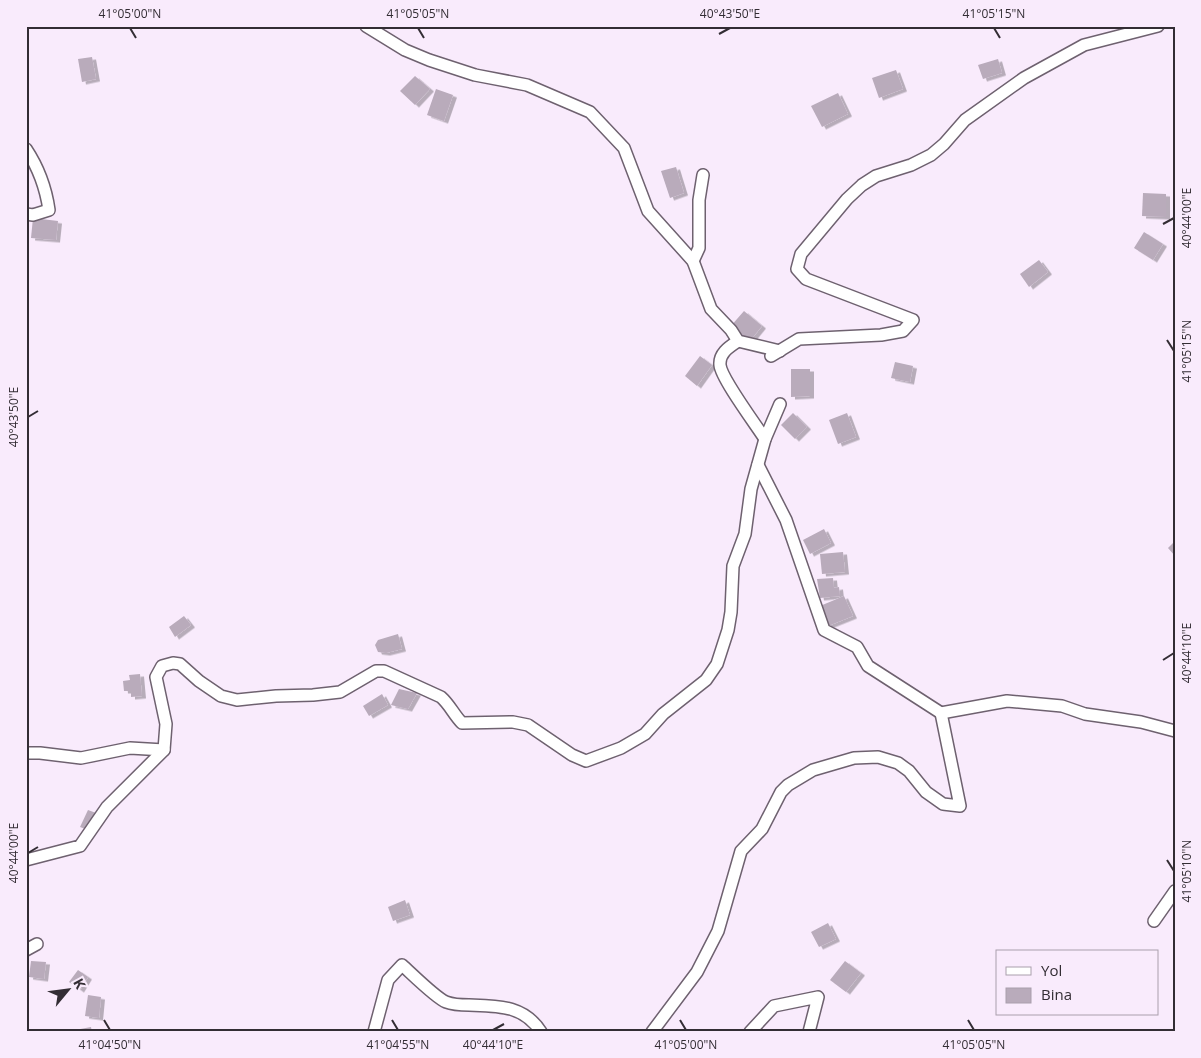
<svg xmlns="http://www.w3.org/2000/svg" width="1201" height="1058" font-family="'Open Sans',sans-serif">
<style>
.building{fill:#b9abbb;filter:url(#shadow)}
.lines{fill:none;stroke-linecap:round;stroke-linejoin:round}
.minor-casing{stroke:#6e616f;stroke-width:14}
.minor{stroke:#fff;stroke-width:11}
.ticks{fill:none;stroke:#332d34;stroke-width:2}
.neatline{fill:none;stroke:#332d34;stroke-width:2}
.ticks-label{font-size:12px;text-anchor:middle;fill:#332d34}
</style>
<defs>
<filter id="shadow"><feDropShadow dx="4" dy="2.5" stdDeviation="0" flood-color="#0004"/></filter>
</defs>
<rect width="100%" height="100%" fill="#f9ebfc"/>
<!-- building -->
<g class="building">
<path d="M92,57L96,79L82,82L78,59Z"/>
<path d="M998,59L1002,73L983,79L978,65Z"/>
<path d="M896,70L903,89L879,98L872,78Z"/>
<path d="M415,76L430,89L415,105L400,91Z"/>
<path d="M436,89L453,95L444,121L427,115Z"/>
<path d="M838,93L848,114L822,127L811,106Z"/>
<path d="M676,167L684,193L670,198L661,171Z"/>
<path d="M1143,193L1166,194V217L1142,216Z"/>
<path d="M33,218L58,221L56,240L31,238Z"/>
<path d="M1144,232L1163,244L1153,260L1134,248Z"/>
<path d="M1039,260L1048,272L1029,287L1020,274Z"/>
<path d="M744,311L762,326L749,342L730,327Z"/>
<path d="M700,356L712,365L697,386L685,376Z"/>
<path d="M895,362L913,366L910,382L891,378Z"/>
<path d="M791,369H810V396L791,397Z"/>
<path d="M793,413L807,427L795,439L781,425Z"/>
<path d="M847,413L856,437L838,444L829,420Z"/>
<path d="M824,529L831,543L810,554L803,540Z"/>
<path d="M1175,541V556L1168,548Z"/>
<path d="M843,552L845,572L822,574L820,554Z"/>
<path d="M833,578L834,588L839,587L840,596L820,598L817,579Z"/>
<path d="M844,596L853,616L828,626L820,606Z"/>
<path d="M184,616L191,625L175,637L169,627Z"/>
<path d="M398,634L402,649L386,653L378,652L375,645L378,640Z"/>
<path d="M140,674L142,696L131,697V691H124L123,681L130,680L129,675Z"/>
<path d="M399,689L417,693L408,709L391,705Z"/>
<path d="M382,694L388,705L369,716L363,706Z"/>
<path d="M88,810L96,813L88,830L80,827Z"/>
<path d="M405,900L410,915L393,921L388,907Z"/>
<path d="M828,923L836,939L819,947L811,932Z"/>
<path d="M31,961L46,962L44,979L29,977Z"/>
<path d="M845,961L861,973L846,992L830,980Z"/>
<path d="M78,970L88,977L80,990L69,982Z"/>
<path d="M88,995L101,997L99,1018L85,1016Z"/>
<path d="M91,1027L92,1032H76L75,1030Z"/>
</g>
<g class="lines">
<defs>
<g id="minor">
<path d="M366,26L405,50L429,60L475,75L527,85L590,112L624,148L648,211L693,261L711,309L731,330L738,341L780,351"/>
<path d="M26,149C38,167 46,189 49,210L33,215L26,214"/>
<path d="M693,261L699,248V200L703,175"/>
<path d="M738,341C729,347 719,353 720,365C721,378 756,425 765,439"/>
<path d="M771,356L799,339L881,335L903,331L913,320L806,279L797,269L801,254L847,199L862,185L876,176L911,165L931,155L944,144L965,120L1024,78L1084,45L1158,26"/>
<path d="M758,465L786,520L824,630L857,647L868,666L941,713L1007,701L1062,706L1085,714L1141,722L1175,731"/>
<path d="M26,753H40L81,758L130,748L164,750"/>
<path d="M26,860L80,846L107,807L164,750L166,724L156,677L162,666L173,663L180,664L199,681L221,696L237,700L276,696L313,695L340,692L376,671H384L441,697C450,705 454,715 462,723L513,722L528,725L572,755L586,761L621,748L645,734L663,714L706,680L717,664L728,630L731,612L733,566L745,534L751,489L765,439L780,404"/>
<path d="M1154,921L1175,891"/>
<path d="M26,950L37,944"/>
<path d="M374,1032L388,980L402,965C412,974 436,998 446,1002C454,1005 461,1005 469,1005C498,1006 524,1005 541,1032"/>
<path d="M652,1032L697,972L718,931L741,851L762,829L781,792L788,785L813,770L854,758L878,757L898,763L909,771L926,792L943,804L960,806L941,713"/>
<path d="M750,1032L774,1006L818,997L809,1032"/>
</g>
</defs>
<!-- minor casing -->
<use href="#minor" class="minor-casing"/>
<!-- minor -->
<use href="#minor" class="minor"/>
</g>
<!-- ticks -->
<path class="ticks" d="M130,28L136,38M418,28L424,38M994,28L1000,38M719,34L730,28M1163,224L1174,218M1167,340L1174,351M28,417L38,411M1163,660L1174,653M28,853L38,847M1167,860L1174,871M104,1020L110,1030M392,1020L398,1030M680,1020L686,1030M968,1020L974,1030M493,1030L504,1024"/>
<!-- border -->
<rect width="1201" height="1058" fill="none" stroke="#f9ebfc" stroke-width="55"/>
<!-- legend -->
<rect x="996" y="950" width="162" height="65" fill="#f9ebfc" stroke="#aa9fac"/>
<rect x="1006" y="967" width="25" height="8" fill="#ffffff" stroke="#aa9fac"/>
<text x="1041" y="976" font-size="15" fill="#332d34">Yol</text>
<rect x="1006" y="988" width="25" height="15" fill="#b9abbb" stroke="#aa9fac"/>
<text x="1041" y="1000" font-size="15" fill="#332d34">Bina</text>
<!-- north arrow -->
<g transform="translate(68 990) rotate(61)" stroke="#f9ebfc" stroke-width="4" paint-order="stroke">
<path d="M0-4L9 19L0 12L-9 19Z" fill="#332d34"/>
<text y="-8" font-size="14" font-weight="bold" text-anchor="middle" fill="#332d34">K</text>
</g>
<rect x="28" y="28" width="1146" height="1002" class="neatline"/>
<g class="ticks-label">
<text x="130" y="18">41°05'00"N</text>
<text x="418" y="18">41°05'05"N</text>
<text x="730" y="18">40°43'50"E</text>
<text x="994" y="18">41°05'15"N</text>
<text transform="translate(1187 218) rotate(-90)" y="4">40°44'00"E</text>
<text transform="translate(1187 351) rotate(-90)" y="4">41°05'15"N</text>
<text transform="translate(14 417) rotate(-90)" y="4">40°43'50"E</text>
<text transform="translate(1187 653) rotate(-90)" y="4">40°44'10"E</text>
<text transform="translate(14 853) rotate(-90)" y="4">40°44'00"E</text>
<text transform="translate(1187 871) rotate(-90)" y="4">41°05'10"N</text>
<text x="110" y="1049">41°04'50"N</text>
<text x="398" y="1049">41°04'55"N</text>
<text x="493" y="1049">40°44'10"E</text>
<text x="686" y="1049">41°05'00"N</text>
<text x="974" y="1049">41°05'05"N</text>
</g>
</svg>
